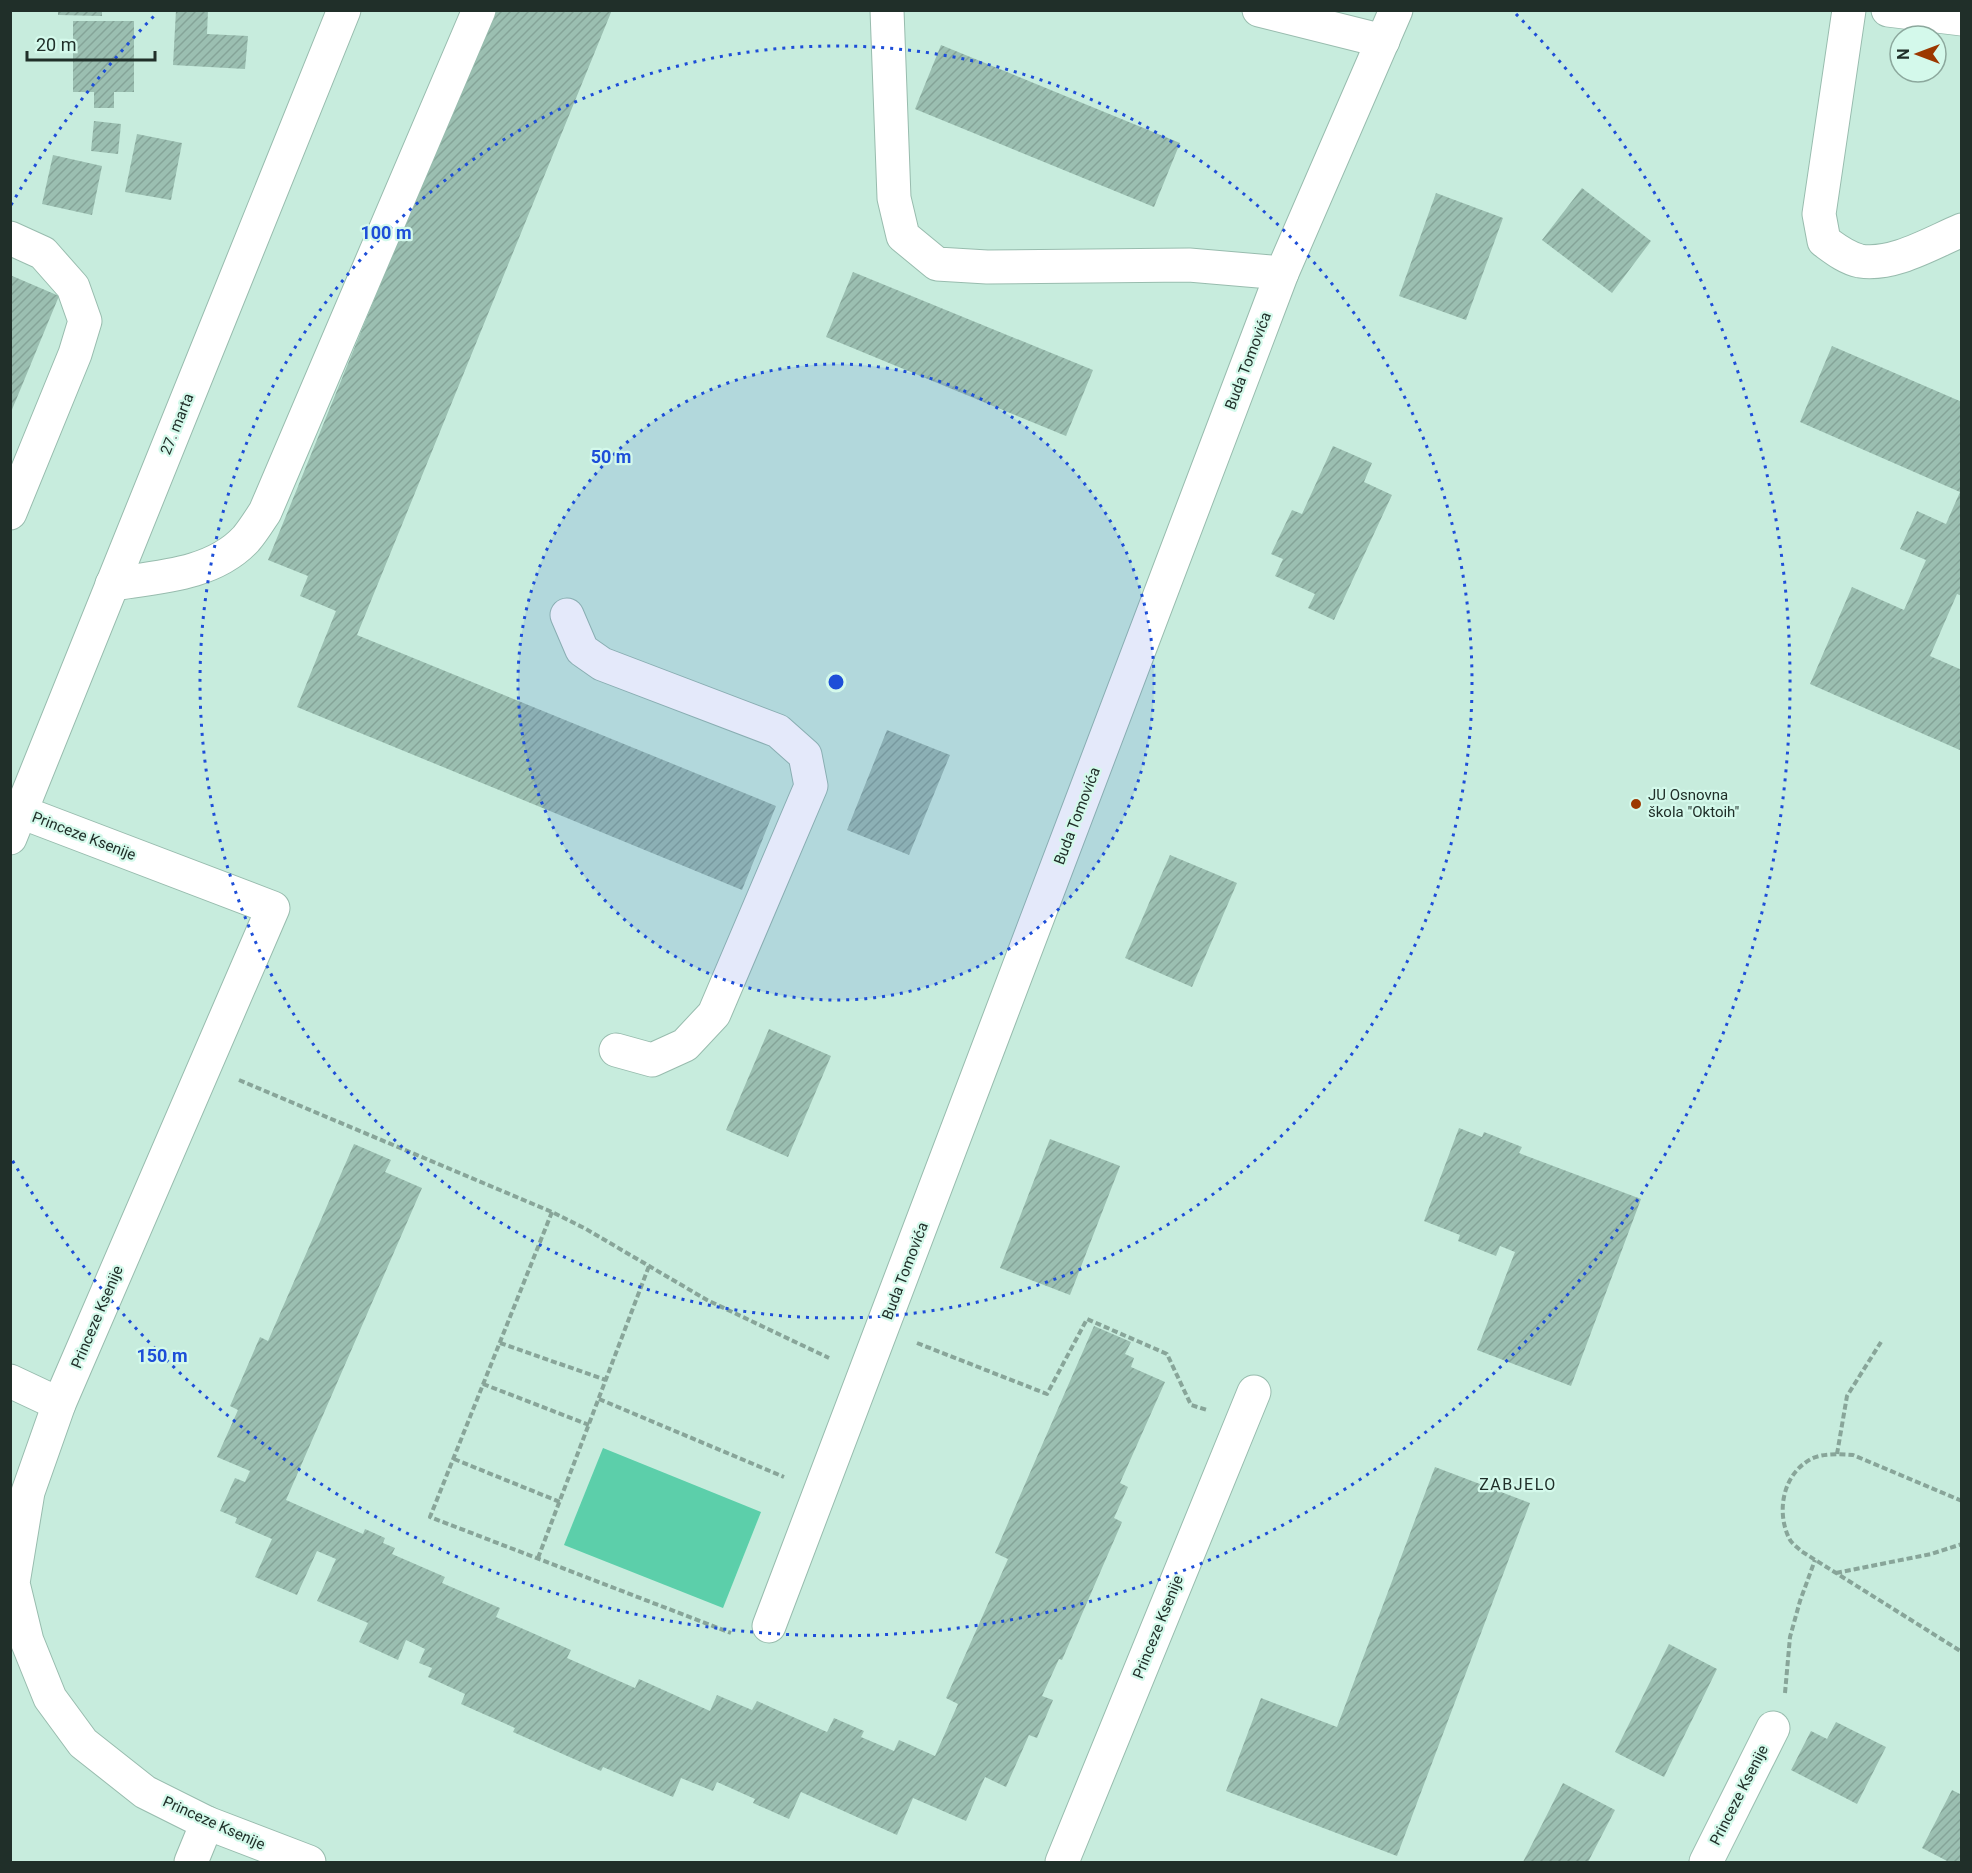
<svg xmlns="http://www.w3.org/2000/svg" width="1972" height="1873" font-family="Roboto,sans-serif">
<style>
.park{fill:#5ccfaa}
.building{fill:url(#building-hatch)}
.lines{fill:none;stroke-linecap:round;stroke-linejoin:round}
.minor-casing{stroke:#98bcae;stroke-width:35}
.path{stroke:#88a599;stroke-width:4;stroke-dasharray:6 3;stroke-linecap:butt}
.minor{stroke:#fff;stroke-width:33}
.ring{fill:none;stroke:#1d4ed8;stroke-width:3;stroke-dasharray:3 6}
.poi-dot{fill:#9c3800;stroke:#d4f9eb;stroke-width:2}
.labels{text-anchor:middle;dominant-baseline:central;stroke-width:4.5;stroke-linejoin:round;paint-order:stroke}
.street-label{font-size:15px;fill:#202f29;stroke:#d4f9eb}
.poi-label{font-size:15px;fill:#202f29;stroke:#d4f9eb;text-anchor:start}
.neighbourhood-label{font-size:16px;letter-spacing:1.5px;fill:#202f29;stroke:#d4f9eb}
.centre{fill:#1d4ed8;stroke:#d4f9eb;stroke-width:3}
.ring-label{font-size:18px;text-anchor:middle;font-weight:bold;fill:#1d4ed8;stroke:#d4f9eb;stroke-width:4.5;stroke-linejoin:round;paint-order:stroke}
</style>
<defs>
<pattern id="building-hatch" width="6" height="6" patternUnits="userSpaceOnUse" patternTransform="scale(1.5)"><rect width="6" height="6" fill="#9bbfb1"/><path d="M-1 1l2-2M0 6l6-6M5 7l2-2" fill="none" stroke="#85a498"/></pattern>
</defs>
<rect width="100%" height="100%" fill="#c7ecdd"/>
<!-- park -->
<path class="park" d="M603,1448L761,1512L723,1608L564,1545Z"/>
<!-- building -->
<g class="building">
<path d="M58,10H102V16L58,15Z"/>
<path d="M176,10H208L207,34L248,36L245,69L173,65Z"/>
<path d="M492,10H612L357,635L776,806L742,890L297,707L336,611L300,596L308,576L268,560Z"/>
<path d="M73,21H134V92H114V108H94V92H73Z"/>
<path d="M941,45L1180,143L1154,207L915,109Z"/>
<path d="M94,121L121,124L118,154L91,151Z"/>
<path d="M137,134L182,143L171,200L125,192Z"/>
<path d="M53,155L102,166L92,215L42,204Z"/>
<path d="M1582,188L1651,241L1612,293L1542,240Z"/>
<path d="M1436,193L1503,218L1466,320L1399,296Z"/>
<path d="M853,272L1093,370L1066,436L826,337Z"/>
<path d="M10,275L59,296L11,412H10Z"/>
<path d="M1832,346L1962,402V596L1957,594L1930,656L1962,670V751L1810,684L1852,587L1904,610L1926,560L1900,549L1917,511L1946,524L1960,492L1800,422Z"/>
<path d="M1333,446L1372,463L1364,482L1392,495L1334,620L1308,608L1315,594L1275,576L1283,559L1271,554L1292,510L1302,514Z"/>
<path d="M887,730L950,755L909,855L847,830Z"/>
<path d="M1170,855L1237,883L1192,987L1125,958Z"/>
<path d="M769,1029L831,1056L788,1157L726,1130Z"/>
<path d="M1459,1128L1482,1137L1484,1132L1522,1147L1519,1153L1641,1199L1571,1386L1477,1350L1515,1252L1500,1246L1496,1256L1458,1241L1460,1235L1424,1221Z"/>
<path d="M1050,1139L1120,1166L1070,1295L1000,1268Z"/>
<path d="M354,1144L391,1160L385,1172L422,1188L286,1500L363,1534L365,1529L385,1538L383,1543L395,1548L392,1554L445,1577L442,1583L500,1608L496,1617L571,1650L567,1658L635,1688L639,1679L710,1711L717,1695L752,1710L757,1701L827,1732L834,1718L864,1731L861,1737L894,1751L899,1740L935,1756L958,1704L946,1698L1008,1559L995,1553L1094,1326L1131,1342L1125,1354L1134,1358L1131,1367L1165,1382L1120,1483L1128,1487L1114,1518L1122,1522L1062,1660L1059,1659L1042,1696L1053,1700L1037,1738L1029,1735L1006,1787L985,1777L966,1821L913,1798L897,1835L801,1792L789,1819L753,1803L755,1799L717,1782L713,1791L681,1778L673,1797L603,1767L601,1771L513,1732L515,1728L461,1704L465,1694L428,1677L432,1668L419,1663L425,1649L406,1640L398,1660L359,1642L368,1623L317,1601L336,1559L317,1551L297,1595L255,1577L272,1539L235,1523L237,1518L220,1511L235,1478L245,1482L250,1471L217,1457L238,1410L230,1406L260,1337L268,1341Z"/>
<path d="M1435,1467L1530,1503L1397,1856L1226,1791L1261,1698L1337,1727Z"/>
<path d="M1669,1644L1717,1669L1664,1777L1615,1752Z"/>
<path d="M1836,1722L1886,1747L1857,1804L1791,1770L1811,1731L1827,1739Z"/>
<path d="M1563,1783L1615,1810L1588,1862H1523Z"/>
<path d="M1952,1790L1962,1795V1862H1949L1922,1848Z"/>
</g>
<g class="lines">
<defs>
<g id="minor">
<path d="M887,10L894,198L903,236L937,264L987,267L1189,265L1282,273"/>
<path d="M1259,10L1383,41"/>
<path d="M1849,10L1819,214L1824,241C1835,249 1846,258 1860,261C1894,266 1931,243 1962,230"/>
<path d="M1888,10L1962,19"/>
<path d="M10,238L43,253L73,287L85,321L75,354L10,513"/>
<path d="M112,584C157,577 213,575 246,539C253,531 259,521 265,512L479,10"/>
<path d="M567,615L582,650L602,664L778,731L805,755L811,786L714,1014L685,1045L652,1060L616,1050"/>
<path d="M21,812L273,908L59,1404L28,1492L13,1583L27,1641L50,1698L83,1743L145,1792L207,1823L309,1862"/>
<path d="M10,838L344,10"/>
<path d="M10,1381L59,1404"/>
<path d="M769,1626L1282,273L1396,10"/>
<path d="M191,1862L207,1823"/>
<path d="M1062,1862L1254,1392"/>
<path d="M1706,1862L1773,1728"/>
</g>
</defs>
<!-- minor casing -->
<use href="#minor" class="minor-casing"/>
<!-- path -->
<g class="path">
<path d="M239,1080L552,1212L586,1229L707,1300L829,1358"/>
<path d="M552,1212L430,1517L731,1633"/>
<path d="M500,1343L606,1380"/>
<path d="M917,1343L1047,1394L1087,1319L1167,1354L1191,1405L1207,1410"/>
<path d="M483,1384L589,1425"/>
<path d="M599,1399L784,1477"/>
<path d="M1837,1454L1847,1396L1881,1342"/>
<path d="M454,1459L560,1502"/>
<path d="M1962,1501L1853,1455C1840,1454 1823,1453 1811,1459C1783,1474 1776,1511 1789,1538C1791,1543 1797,1547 1801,1551L1962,1652"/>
<path d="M538,1558L649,1266"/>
<path d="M1836,1573L1931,1554L1962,1544"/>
<path d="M1785,1693L1790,1637L1800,1601L1815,1560"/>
</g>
<!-- minor -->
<use href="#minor" class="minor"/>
</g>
<!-- distance rings -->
<circle cx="836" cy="682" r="318" fill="#1d4ed8" fill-opacity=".12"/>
<g class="ring">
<circle cx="836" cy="682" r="318"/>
<circle cx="836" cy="682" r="636"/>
<path d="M11 205A953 953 0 0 1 156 14M1516 14A953 953 0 1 1 11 1158"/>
</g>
<!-- markers -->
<circle class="poi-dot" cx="1636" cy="804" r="6"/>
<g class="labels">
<!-- street labels -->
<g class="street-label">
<text transform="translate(1248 361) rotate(-69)">Buda Tomovića</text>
<text transform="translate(177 424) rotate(-68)">27. marta</text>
<text transform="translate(1077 816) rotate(-69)">Buda Tomovića</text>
<text transform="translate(84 836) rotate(21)">Princeze Ksenije</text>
<text transform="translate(905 1271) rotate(-69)">Buda Tomovića</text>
<text transform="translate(97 1317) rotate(-67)">Princeze Ksenije</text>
<text transform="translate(1158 1627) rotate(-68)">Princeze Ksenije</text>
<text transform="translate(1739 1795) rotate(-63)">Princeze Ksenije</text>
<text transform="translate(214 1823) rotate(24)">Princeze Ksenije</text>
</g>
<!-- poi labels -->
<g class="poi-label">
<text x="1648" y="795">JU Osnovna<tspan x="1648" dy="17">škola "Oktoih"</tspan></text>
</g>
<!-- neighbourhood labels -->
<g class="neighbourhood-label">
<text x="1518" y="1484">ZABJELO</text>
</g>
</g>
<circle cx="836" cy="682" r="9" class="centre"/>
<g class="ring-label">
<text x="386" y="239">100 m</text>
<text x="611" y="463">50 m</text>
<text x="162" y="1362">150 m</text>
</g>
<!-- border -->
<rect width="1972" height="1873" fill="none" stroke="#202f29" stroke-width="24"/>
<!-- north arrow -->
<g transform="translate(1918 54) rotate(270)"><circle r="28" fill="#d4f9eb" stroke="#8ca89d" stroke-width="1.5"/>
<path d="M0-4.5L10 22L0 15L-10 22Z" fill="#9c3800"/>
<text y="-9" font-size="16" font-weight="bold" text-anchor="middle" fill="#202f29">N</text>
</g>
<!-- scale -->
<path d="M27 51v9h128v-9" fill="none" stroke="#202f29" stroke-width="3"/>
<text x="36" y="51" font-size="18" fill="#202f29" stroke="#d4f9eb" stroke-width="4.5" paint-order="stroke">20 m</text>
</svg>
